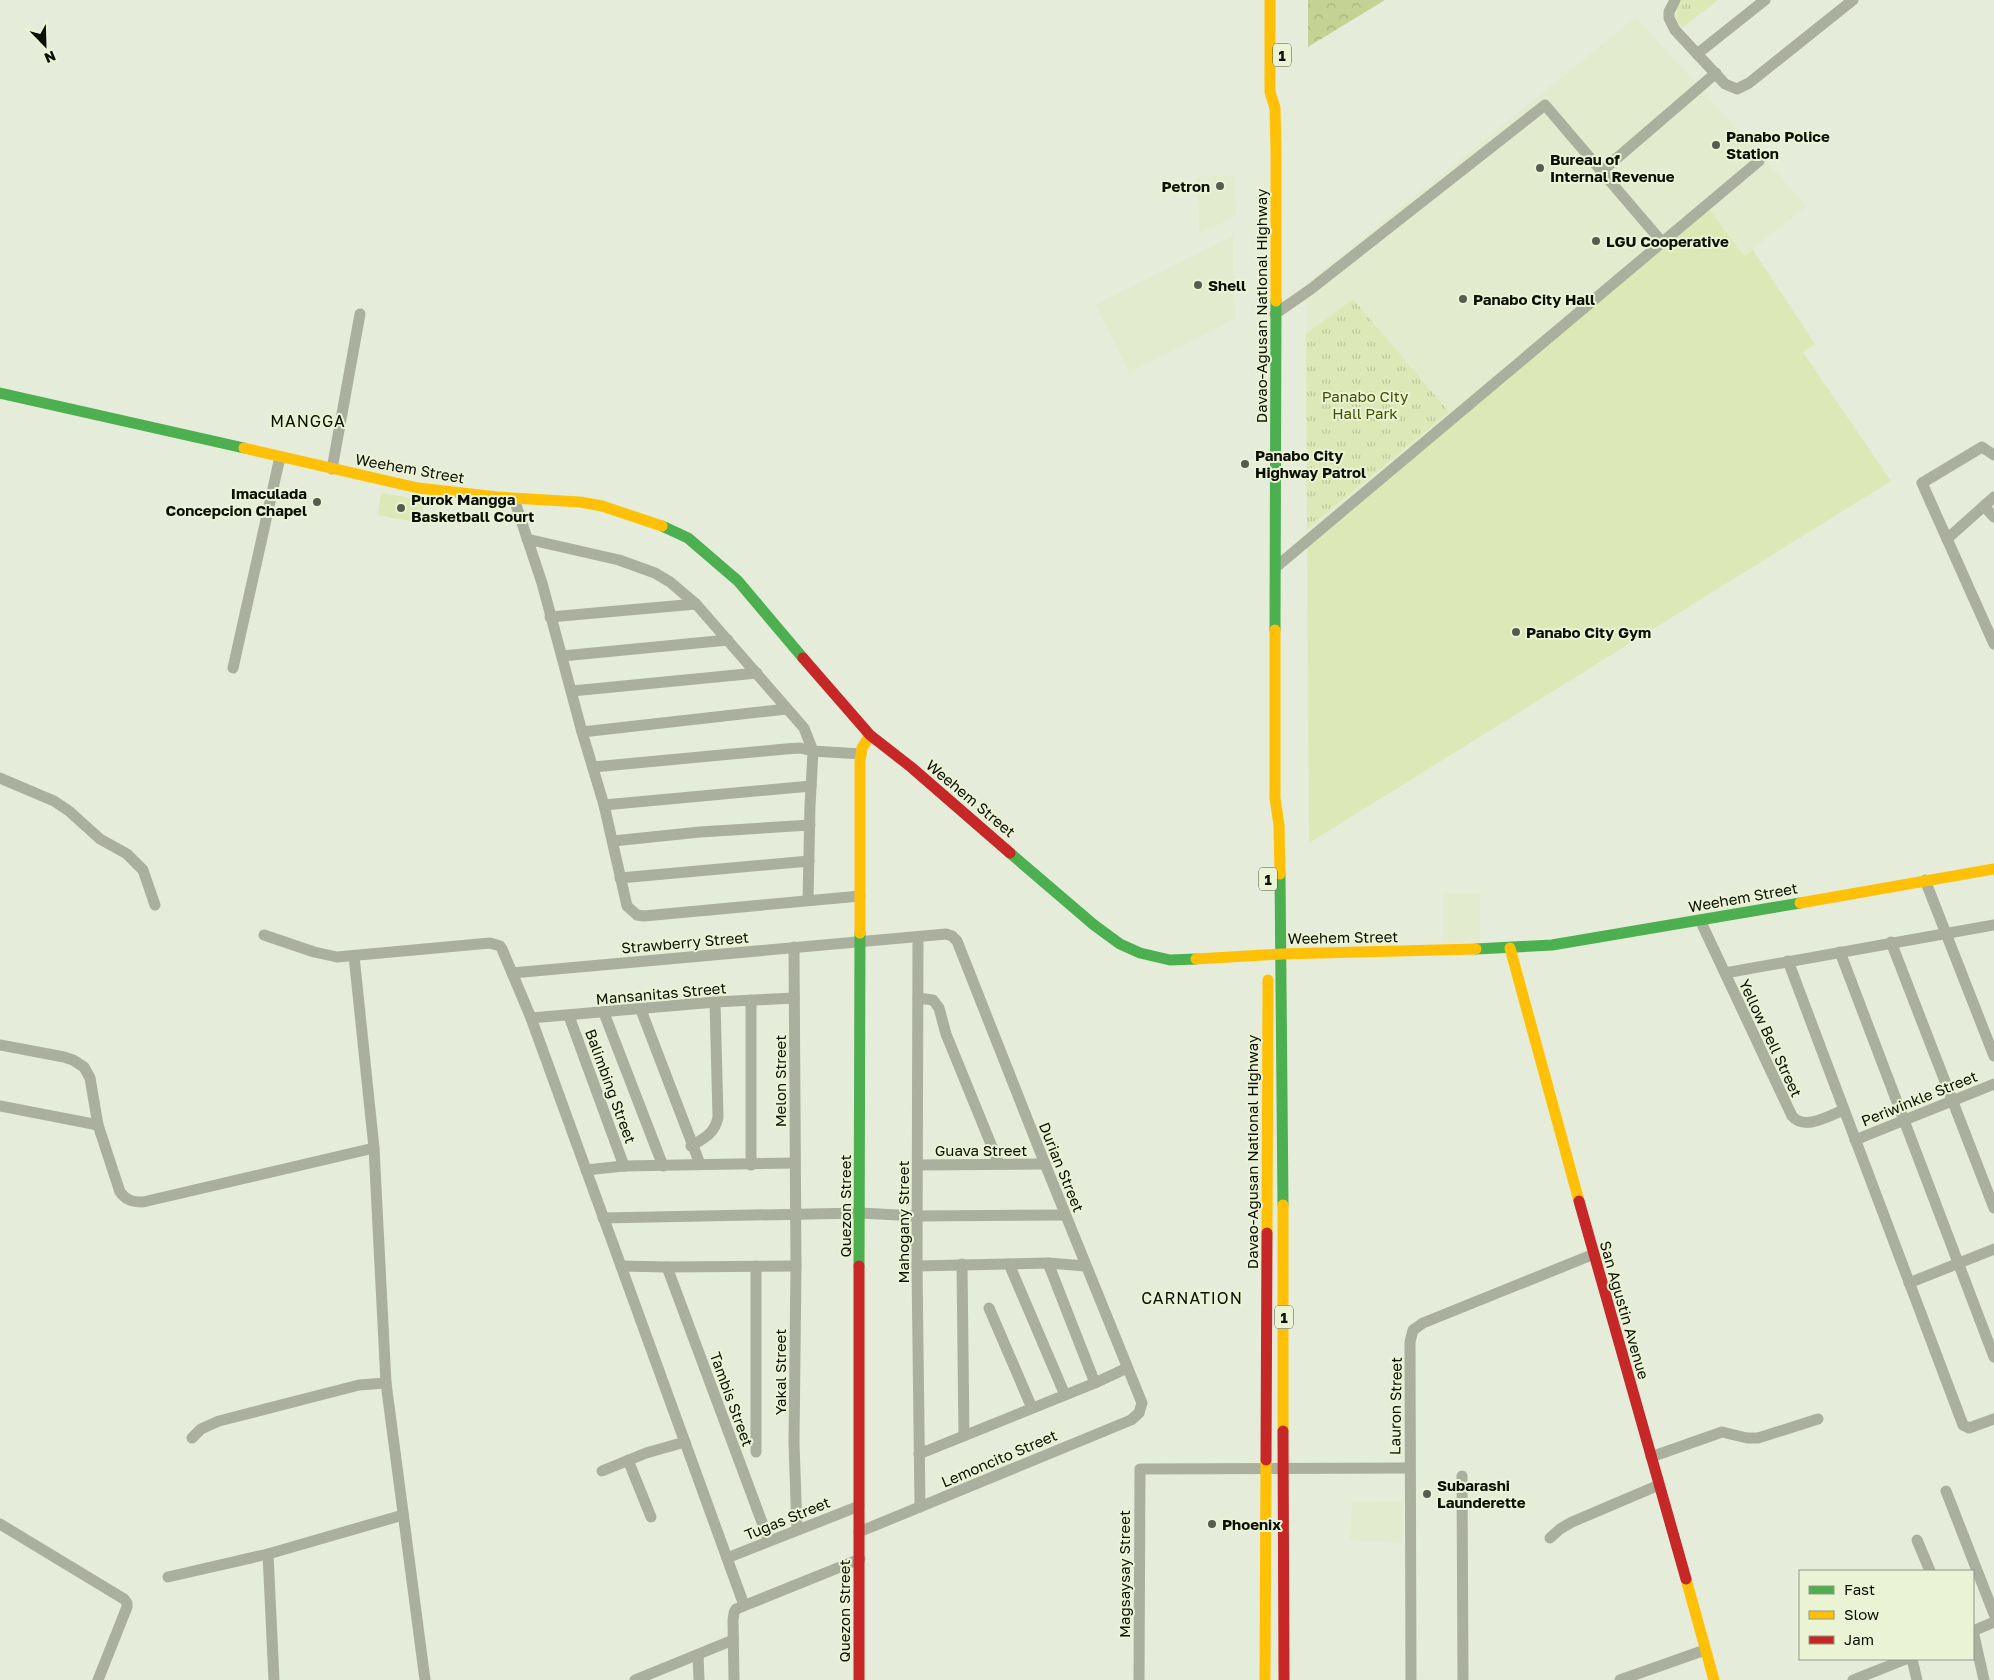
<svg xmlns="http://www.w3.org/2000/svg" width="1994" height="1680" font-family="'Golos Text',sans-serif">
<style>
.built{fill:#e3ebce}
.grass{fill:#dce9b7}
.forest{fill:url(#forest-crowns)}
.park{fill:url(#park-tufts)}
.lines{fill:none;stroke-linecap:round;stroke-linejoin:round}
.street{stroke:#aab09d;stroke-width:11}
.fast{stroke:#4caf50;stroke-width:11}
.slow{stroke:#ffc107;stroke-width:11}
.jam{stroke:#c62828;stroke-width:11}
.poi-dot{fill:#585c50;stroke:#eaf3d3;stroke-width:2}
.labels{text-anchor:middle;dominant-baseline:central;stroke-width:4;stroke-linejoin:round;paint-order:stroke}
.shield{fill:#eaf3d3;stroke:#4f5343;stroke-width:1}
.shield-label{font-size:14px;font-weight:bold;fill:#0c0f05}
.poi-label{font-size:15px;font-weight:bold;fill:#0c0f05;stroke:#eaf3d3;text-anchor:start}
.street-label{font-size:15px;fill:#0c0f05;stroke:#eaf3d3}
.park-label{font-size:15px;fill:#435002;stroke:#eaf3d3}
.neighbourhood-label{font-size:16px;letter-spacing:1px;fill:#0c0f05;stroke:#eaf3d3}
</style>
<defs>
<pattern id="forest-crowns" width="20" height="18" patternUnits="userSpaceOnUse" patternTransform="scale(1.25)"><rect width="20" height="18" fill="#c4d394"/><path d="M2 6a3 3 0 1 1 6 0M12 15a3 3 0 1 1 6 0" fill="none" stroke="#a7b47e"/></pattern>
<pattern id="park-tufts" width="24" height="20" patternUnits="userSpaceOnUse" patternTransform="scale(1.25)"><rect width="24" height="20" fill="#dce9b7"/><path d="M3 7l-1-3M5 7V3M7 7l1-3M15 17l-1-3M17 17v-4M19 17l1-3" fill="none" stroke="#bcc79c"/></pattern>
</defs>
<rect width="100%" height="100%" fill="#e6ecda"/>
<!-- built -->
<g class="built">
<path d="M1636,17L1807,206L1744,256L1709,209L1307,546L1306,284Z"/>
<path d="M1235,175L1236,216L1199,234L1197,177Z"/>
<path d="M1233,235L1235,319L1129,373L1095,305Z"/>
<path d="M1443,893H1480V942L1443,943Z"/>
<path d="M1402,1501V1543L1349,1540L1352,1502Z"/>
</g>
<!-- grass -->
<g class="grass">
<path d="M1709,209L1744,256L1753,250L1815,344L1803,352L1891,481L1309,843L1307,546Z"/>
<path d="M381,493L425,500L420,523L378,515Z"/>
</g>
<!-- forest -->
<path class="forest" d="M1308,0H1385L1308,47Z"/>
<!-- park -->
<g class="park">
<path d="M1680,0H1718L1682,28C1674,17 1675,13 1680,0Z"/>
<path d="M1353,299L1449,412L1307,529L1306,334Z"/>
</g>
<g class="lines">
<!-- street -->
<g class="street">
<path d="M1675,0L1669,12V18L1675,30L1725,84L1737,89L1749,83L1853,0"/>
<path d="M1697,54L1765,0"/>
<path d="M1602,171L1716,73"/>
<path d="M1275,314L1311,289L1545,105L1662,242"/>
<path d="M1994,455L1982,447L1922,483L1994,644"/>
<path d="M332,469L360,314"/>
<path d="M514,499L542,583L582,732L604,805L627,906L637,915L644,916L860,896"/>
<path d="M1984,506L1994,517"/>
<path d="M527,539L619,560L655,573L670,582L696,604L804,728L813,751L810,806L808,900"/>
<path d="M1947,539L1994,497"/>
<path d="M1276,567L1759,161"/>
<path d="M550,617L696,604"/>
<path d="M562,656L728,640"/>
<path d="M233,668L280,457"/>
<path d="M572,691L757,673"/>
<path d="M582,732L787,709"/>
<path d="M593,767L785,749L800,748L813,751L861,754"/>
<path d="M0,778L54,801L69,811L100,839L127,854L143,870L155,905"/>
<path d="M604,805L811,786"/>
<path d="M613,841L700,832L810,825"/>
<path d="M620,878L809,861"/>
<path d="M1925,880L1994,1056"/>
<path d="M1700,920L1792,1116C1805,1131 1828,1116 1844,1110"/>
<path d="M264,935L314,952L337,957L490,943L500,946L502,949L531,1018L744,1605"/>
<path d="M918,937L917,1266L920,1507"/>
<path d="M1891,942L1994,1208"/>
<path d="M794,947L796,1266L794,1443L797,1530"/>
<path d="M1840,952L1994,1357"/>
<path d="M354,956L374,1148L386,1383L425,1680"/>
<path d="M1788,961L1963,1425L1969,1428L1994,1419"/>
<path d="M512,973L946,934L952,936L957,941L1045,1164L1142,1403L1139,1413L1131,1420L859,1532"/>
<path d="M1725,973L1994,925"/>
<path d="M918,998L933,1000L939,1008L946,1034L999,1164"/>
<path d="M751,1000V1165"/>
<path d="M641,1010L700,1164"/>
<path d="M604,1013L663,1166"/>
<path d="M569,1016L624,1166"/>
<path d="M531,1018L715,1002L794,998"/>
<path d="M0,1045L64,1057L73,1060L84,1067L90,1078L98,1125L120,1192C126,1200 132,1202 143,1202L374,1148"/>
<path d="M0,1106L98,1125"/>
<path d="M1855,1140L1994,1084"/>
<path d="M691,1146C705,1138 715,1133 718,1117L715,1002"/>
<path d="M918,1165L1045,1164"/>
<path d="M586,1170L624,1166L795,1163"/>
<path d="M603,1218L860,1213L917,1216L1065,1215"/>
<path d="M1048,1263L1095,1383"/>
<path d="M962,1264L964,1436"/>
<path d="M1009,1264L1065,1395"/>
<path d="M621,1266L667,1267L796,1266"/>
<path d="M917,1266L1048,1263L1086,1266"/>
<path d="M667,1267L769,1541"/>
<path d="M1909,1283L1994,1249"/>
<path d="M989,1308L1032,1408"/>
<path d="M192,1438L201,1429L219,1421L359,1385L386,1383"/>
<path d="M756,1452V1266"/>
<path d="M919,1454L1095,1383L1127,1368"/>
<path d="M1651,1457L1722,1432L1747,1438H1758L1818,1419"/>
<path d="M628,1460L651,1517"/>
<path d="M602,1471L646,1453L685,1442"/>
<path d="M1462,1476L1463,1680"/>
<path d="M1946,1491L1994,1614"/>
<path d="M0,1524L124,1599L127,1603V1607L98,1680"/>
<path d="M1550,1538L1560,1529L1572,1522L1659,1485"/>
<path d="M1917,1540L1930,1571"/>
<path d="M268,1554L274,1680"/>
<path d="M727,1558L859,1506"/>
<path d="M168,1577L268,1554L403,1515"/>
<path d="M1973,1631L1984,1680"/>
<path d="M1973,1631L1994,1622"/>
<path d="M698,1655L699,1680"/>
<path d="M1912,1659L1917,1680"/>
<path d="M635,1680L733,1640"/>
<path d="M734,1680L733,1620L734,1613L736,1609L860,1559"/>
<path d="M1139,1680L1140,1469L1409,1468"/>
<path d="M1411,1680L1410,1342L1413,1330L1423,1323L1594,1254"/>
<path d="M1620,1680L1705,1650"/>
<path d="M1853,1680L1906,1659"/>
</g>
<!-- fast -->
<g class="fast">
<path d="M0,393L244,448"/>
<path d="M662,526L688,538L738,581L803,658"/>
<path d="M1275,630L1276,301"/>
<path d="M1010,853L1094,925L1120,944L1140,953L1170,960L1196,959"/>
<path d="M1280,874L1283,1205"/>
<path d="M1476,949L1552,945L1800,903"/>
<path d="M859,1266L860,933"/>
</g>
<!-- slow -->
<g class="slow">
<path d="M1270,0V92L1275,108L1276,152V301"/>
<path d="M244,448L418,488L497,497L580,502L602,506L662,526"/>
<path d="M1275,630V798L1279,825L1280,874"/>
<path d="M1800,903L1994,869"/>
<path d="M860,933V761L862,748L870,735"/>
<path d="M1510,948L1579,1201"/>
<path d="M1196,959L1282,954L1476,949"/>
<path d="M1283,1205V1431"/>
<path d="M1267,1233L1268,980"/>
<path d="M1686,1579L1714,1680"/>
<path d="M1265,1680L1266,1460"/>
</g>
<!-- jam -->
<g class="jam">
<path d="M803,658L870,735L911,767L1010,853"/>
<path d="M1579,1201L1686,1579"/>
<path d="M1283,1431L1284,1680"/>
<path d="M1266,1460L1267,1233"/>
<path d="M859,1680V1266"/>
</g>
</g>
<!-- markers -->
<g class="poi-dot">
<circle cx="1716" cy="145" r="5"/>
<circle cx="1540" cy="168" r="5"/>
<circle cx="1220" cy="186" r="5"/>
<circle cx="1596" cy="241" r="5"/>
<circle cx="1198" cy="285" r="5"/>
<circle cx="1463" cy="299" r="5"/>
<circle cx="1245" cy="464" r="5"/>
<circle cx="317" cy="502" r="5"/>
<circle cx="401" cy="508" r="5"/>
<circle cx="1516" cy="632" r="5"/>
<circle cx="1427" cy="1494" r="5"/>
<circle cx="1212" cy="1524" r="5"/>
</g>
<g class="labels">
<!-- shield labels -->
<g class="shield">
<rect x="1273" y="43.5" width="18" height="23" rx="4"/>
<rect x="1259" y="867.5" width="18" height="23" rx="4"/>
<rect x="1275" y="1305.5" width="18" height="23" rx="4"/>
</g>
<g class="shield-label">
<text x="1282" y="55">1</text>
<text x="1268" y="879">1</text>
<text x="1284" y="1317">1</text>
</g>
<!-- poi labels -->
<g class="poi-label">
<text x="1726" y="136">Panabo Police<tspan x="1726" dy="17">Station</tspan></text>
<text x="1550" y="159">Bureau of<tspan x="1550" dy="17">Internal Revenue</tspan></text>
<text x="1210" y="186" text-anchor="end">Petron</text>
<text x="1606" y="241">LGU Cooperative</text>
<text x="1208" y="285">Shell</text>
<text x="1473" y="299">Panabo City Hall</text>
<text x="1255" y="455">Panabo City<tspan x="1255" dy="17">Highway Patrol</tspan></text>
<text x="307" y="493" text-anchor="end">Imaculada<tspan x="307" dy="17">Concepcion Chapel</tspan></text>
<text x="411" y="499">Purok Mangga<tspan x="411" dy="17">Basketball Court</tspan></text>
<text x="1526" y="632">Panabo City Gym</text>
<text x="1437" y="1485">Subarashi<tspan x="1437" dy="17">Launderette</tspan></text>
<text x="1222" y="1524">Phoenix</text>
</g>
<!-- street labels -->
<g class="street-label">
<text transform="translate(1261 306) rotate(-90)">Davao-Agusan National Highway</text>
<text transform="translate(410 468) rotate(10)">Weehem Street</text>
<text transform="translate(971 798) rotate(40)">Weehem Street</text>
<text transform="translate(1743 897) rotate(-10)">Weehem Street</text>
<text transform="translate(1343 937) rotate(-1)">Weehem Street</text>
<text transform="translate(685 942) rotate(-5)">Strawberry Street</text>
<text transform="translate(661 993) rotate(-5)">Mansanitas Street</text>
<text transform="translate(1771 1038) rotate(65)">Yellow Bell Street</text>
<text transform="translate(780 1081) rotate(-90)">Melon Street</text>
<text transform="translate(611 1086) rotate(70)">Balimbing Street</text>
<text transform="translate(1919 1098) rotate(-22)">Periwinkle Street</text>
<text x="981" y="1150">Guava Street</text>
<text transform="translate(1252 1152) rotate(-90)">Davao-Agusan National Highway</text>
<text transform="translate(1062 1167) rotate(68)">Durian Street</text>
<text transform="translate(845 1206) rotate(-90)">Quezon Street</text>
<text transform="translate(903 1222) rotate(-90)">Mahogany Street</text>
<text transform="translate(1625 1310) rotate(74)">San Agustin Avenue</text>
<text transform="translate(780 1372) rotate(-90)">Yakal Street</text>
<text transform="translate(732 1399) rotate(70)">Tambis Street</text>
<text transform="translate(1395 1406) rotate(-89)">Lauron Street</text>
<text transform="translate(999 1458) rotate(-23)">Lemoncito Street</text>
<text transform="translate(787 1518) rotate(-22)">Tugas Street</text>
<text transform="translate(1124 1574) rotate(-90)">Magsaysay Street</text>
<text transform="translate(844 1611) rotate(-90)">Quezon Street</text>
</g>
<!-- park labels -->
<g class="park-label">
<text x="1365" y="396">Panabo City<tspan x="1365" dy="17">Hall Park</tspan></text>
</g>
<!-- neighbourhood labels -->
<g class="neighbourhood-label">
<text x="308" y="421">MANGGA</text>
<text x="1192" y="1298">CARNATION</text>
</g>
</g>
<!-- legend -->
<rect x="1799" y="1570" width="175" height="90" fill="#eaf3d3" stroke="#919881"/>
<rect x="1809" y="1586" width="25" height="8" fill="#4caf50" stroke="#919881"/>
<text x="1844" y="1595" font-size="15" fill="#0c0f05">Fast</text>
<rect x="1809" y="1611" width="25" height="8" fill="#ffc107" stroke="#919881"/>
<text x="1844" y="1620" font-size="15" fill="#0c0f05">Slow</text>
<rect x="1809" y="1636" width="25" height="8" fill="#c62828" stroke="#919881"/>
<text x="1844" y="1645" font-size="15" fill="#0c0f05">Jam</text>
<!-- north arrow -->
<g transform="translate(45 45) rotate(157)" stroke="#eaf3d3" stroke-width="4" paint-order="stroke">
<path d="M0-4L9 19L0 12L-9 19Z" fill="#0c0f05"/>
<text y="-8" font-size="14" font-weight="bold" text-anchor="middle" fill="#0c0f05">N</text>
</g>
</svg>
